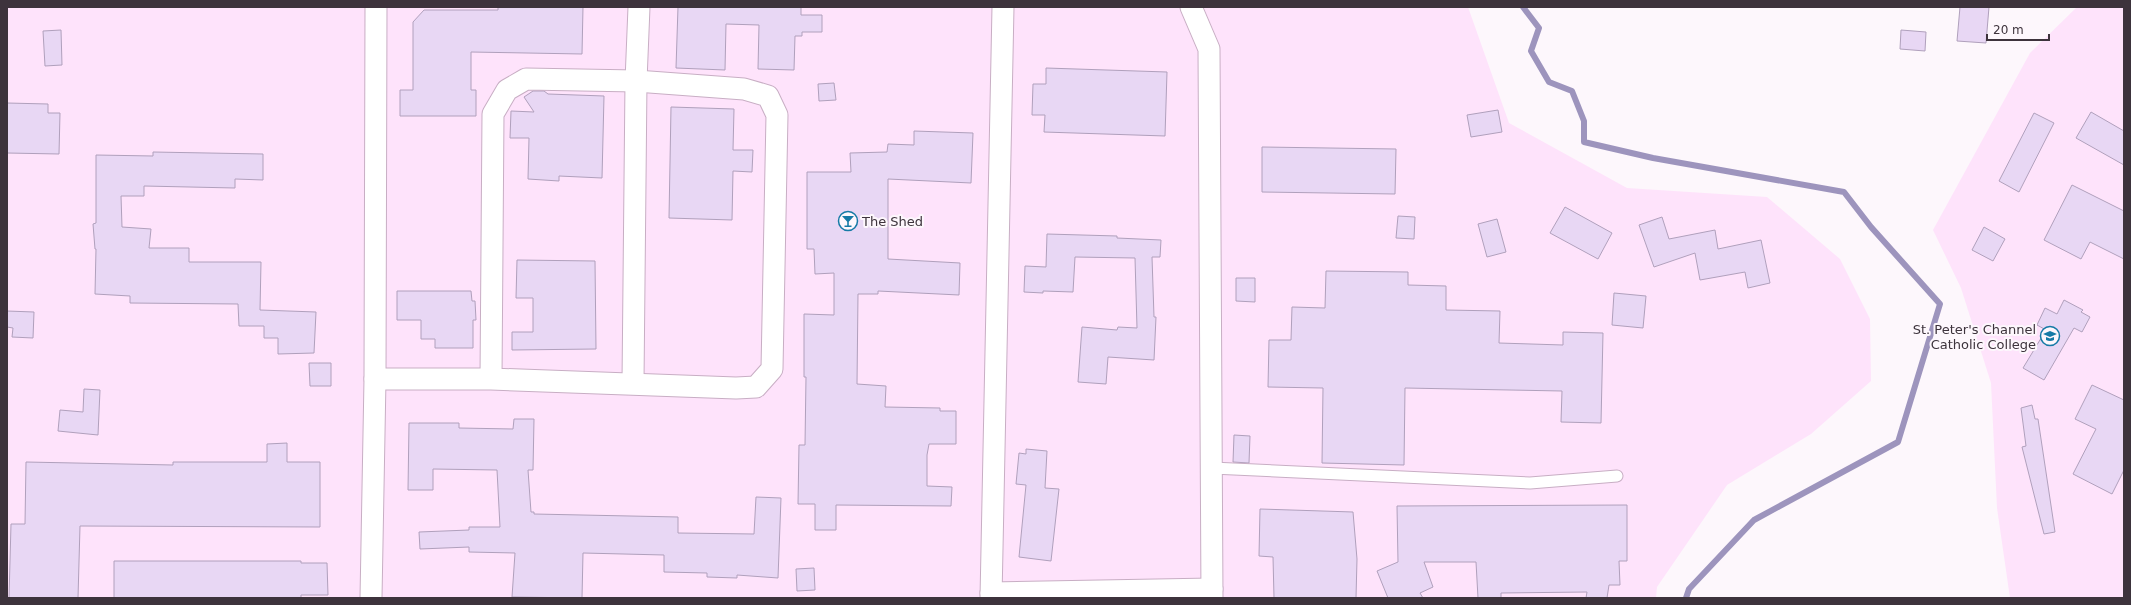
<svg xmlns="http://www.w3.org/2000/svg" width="2131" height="605" font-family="'DejaVu Sans',sans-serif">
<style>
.built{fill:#fee3fb}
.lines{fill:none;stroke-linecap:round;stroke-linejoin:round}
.stream{stroke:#9d94bd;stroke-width:6}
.building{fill:#e8d7f4;stroke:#b0a0bc}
.lane-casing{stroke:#c8aec4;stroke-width:13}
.street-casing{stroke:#c8aec4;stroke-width:23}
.lane{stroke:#fff;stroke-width:11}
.street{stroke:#fff;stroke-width:21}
.labels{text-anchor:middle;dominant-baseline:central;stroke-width:4;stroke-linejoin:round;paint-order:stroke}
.poi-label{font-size:13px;fill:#3d333c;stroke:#fdf7fc;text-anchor:start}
</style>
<rect width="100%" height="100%" fill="#fdf7fc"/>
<!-- built -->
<g class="built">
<path d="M7,7H1468L1509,123L1627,188L1767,197L1840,259L1870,319L1871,381L1811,434L1727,485L1657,587L1656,598H7Z"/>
<path d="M2077,7H2124V598H2010L1997,508L1991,383L1961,288L1933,230L2030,53Z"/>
</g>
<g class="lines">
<!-- stream -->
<path class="stream" d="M1523,7L1539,28L1531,51L1549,82L1572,91L1584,121V142L1653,158L1844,192L1871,227L1940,304L1898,442L1754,520L1689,589L1686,598"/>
</g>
<!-- building -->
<g class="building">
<path d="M498,7H583L582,54L471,52V90H476V116H400V90H413V22L424,10H498Z"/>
<path d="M678,7H801V15H822V32H802V36H795L794,70L758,69L759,25L726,24L725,70L676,68Z"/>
<path d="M1960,7H1989L1986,43L1957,41Z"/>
<path d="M61,30L62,65L45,66L43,31Z"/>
<path d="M1901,30L1926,32L1925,51L1900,49Z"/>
<path d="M1046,68L1167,72L1165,136L1044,132L1045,115H1032L1033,84H1046Z"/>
<path d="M834,83L836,100L819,101L818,84Z"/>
<path d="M533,91H544L548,94L604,96L602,178L559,176V181L528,179L529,138H510L511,111L534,112L524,97Z"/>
<path d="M7,103L48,104V113H60L59,154L7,153Z"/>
<path d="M671,107L734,109L733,150H753L752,172L733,171L732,220L669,218Z"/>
<path d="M1498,110L1502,132L1471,137L1467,115Z"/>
<path d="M2091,112L2124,131V165L2076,138Z"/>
<path d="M2034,113L2054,123L2019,192L1999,181Z"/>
<path d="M914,131L973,133L971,183L888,179V259L960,263L959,295L878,291V294H858L857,384L886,386L885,407L940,408V411H956V444H929L927,455V486L952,487L951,506L836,505V530H815V504H798L799,445H805L806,377H804V314L834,315V273L815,274L814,249H807V172H851L850,153L887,152L888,144L914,145Z"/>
<path d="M1262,147L1396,149L1395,194L1262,192Z"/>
<path d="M153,152L263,154V180L235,179V188L144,186V196H121L122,227L151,229L149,248H189V262H261L260,310L316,312L314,353L278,354V338H264V326H239L238,304L130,303V296L95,294L96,249H95L93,224L96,223V155L153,156Z"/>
<path d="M2072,185L2124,211V259L2090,242L2081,259L2044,240Z"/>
<path d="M1565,207L1612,233L1598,259L1550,233Z"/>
<path d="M1398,216L1415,217L1414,239L1396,238Z"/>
<path d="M1662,217L1669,239L1715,230L1718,249L1761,240L1770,283L1748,288L1745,272L1700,280L1695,253L1654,267L1639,225Z"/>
<path d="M1497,219L1506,252L1487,257L1478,224Z"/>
<path d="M1984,227L2005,239L1993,261L1972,250Z"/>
<path d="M1047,234L1117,236V238L1161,240L1160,257H1152L1154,317H1156L1154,360L1108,357L1106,384L1078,382L1082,327L1117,330L1118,327L1137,328L1135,258L1075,257L1073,292L1043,291V293L1024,292L1025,266L1046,267Z"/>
<path d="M517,260L595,261L596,349L512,350V332H533V298H516Z"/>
<path d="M1326,271L1408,272V285L1446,286V310L1500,311L1499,343L1563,345V332L1603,333L1601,423L1561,422L1562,391L1405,388L1404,465L1322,463L1323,388L1268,387L1269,340H1291L1292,307L1325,308Z"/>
<path d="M1236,278H1255V302L1236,301Z"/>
<path d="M397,291H471L472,301H475L476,320H473V348H435V339H421V320H397Z"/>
<path d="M1614,293L1646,296L1643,328L1612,325Z"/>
<path d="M2064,300L2083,310L2081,312L2090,317L2082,332L2074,328L2044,380L2023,368L2046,330L2037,325L2045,308L2057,314Z"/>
<path d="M7,311L34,312L33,338L12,337L13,328L7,327Z"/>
<path d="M309,363H331V386H310Z"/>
<path d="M2092,385L2124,400V470L2112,494L2073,474L2096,429L2075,419Z"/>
<path d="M84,389L100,390L98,435L58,431L60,410L83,412Z"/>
<path d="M2032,405L2035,419H2038L2055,532L2044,534L2022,447L2026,446L2021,408Z"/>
<path d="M514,419H534L533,470H528L531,512H534V514L678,517V533L754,534L756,497L781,498L778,578L737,575V578L707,577V573L664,572V555L583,553L582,598L512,597L515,553L469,552V547L420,549L419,532L469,530V527H500L497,470L433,469V490H408L409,423H459V428L513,429Z"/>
<path d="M1234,435L1250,436L1249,463L1233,462Z"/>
<path d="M287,443V462H320V527L80,526L78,598H9L11,524H25L26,462L173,465V462H267V444Z"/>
<path d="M1026,449L1047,451L1045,488L1059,489L1051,561L1019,557L1026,485L1016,484L1019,453L1026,454Z"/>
<path d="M1627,505V561H1619L1620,585H1609L1607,598H1586L1587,592L1501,593V598H1478L1476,562H1424L1433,587L1420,593L1423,598H1388L1377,571L1398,562L1397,506Z"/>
<path d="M1260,509L1353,512L1357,559L1356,598H1274L1273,557L1259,556Z"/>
<path d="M114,561H301V563H327L328,595H301V598H114Z"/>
<path d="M814,568L815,590L797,591L796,569Z"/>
</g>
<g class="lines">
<defs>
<path id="lane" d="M1212,468L1530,483L1617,476"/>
<g id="street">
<path d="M1191,7L1209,49L1212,598"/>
<path d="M375,379H491L736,388L756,387L772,369L777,115L768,96L744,89L636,81L526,79L507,90L493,114L491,379"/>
<path d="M633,383L636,81L639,7"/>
<path d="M991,593L1212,589"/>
<path d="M371,598L375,379L376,7"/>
<path d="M991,598L1003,7"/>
</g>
</defs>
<!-- lane casing -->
<use href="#lane" class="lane-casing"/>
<!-- street casing -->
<use href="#street" class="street-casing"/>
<!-- lane -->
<use href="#lane" class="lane"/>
<!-- street -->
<use href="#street" class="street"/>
</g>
<!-- icons -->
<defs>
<symbol id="bar-ring" viewBox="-11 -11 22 22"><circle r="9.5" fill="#fdf7fc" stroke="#157aa6" stroke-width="1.5"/><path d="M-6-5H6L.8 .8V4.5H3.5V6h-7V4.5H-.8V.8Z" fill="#157aa6"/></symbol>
<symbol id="university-ring" viewBox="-11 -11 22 22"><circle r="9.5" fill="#fdf7fc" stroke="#157aa6" stroke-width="1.5"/><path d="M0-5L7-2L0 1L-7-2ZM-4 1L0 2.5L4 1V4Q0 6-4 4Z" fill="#157aa6"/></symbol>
</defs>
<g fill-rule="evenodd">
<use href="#bar-ring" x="837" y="210" width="22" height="22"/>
<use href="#university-ring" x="2039" y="325" width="22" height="22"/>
</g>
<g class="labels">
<!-- poi labels -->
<g class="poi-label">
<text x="862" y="221">The Shed</text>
<text x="2036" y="329" text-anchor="end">St. Peter's Channel<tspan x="2036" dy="15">Catholic College</tspan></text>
</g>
</g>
<!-- border -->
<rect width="2131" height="605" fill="none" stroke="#3d333c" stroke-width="16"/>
<!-- scale -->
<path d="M1987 34v6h62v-6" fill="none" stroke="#3d333c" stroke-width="2"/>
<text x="1993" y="34" font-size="12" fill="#3d333c" stroke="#fdf7fc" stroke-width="3" paint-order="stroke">20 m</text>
</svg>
